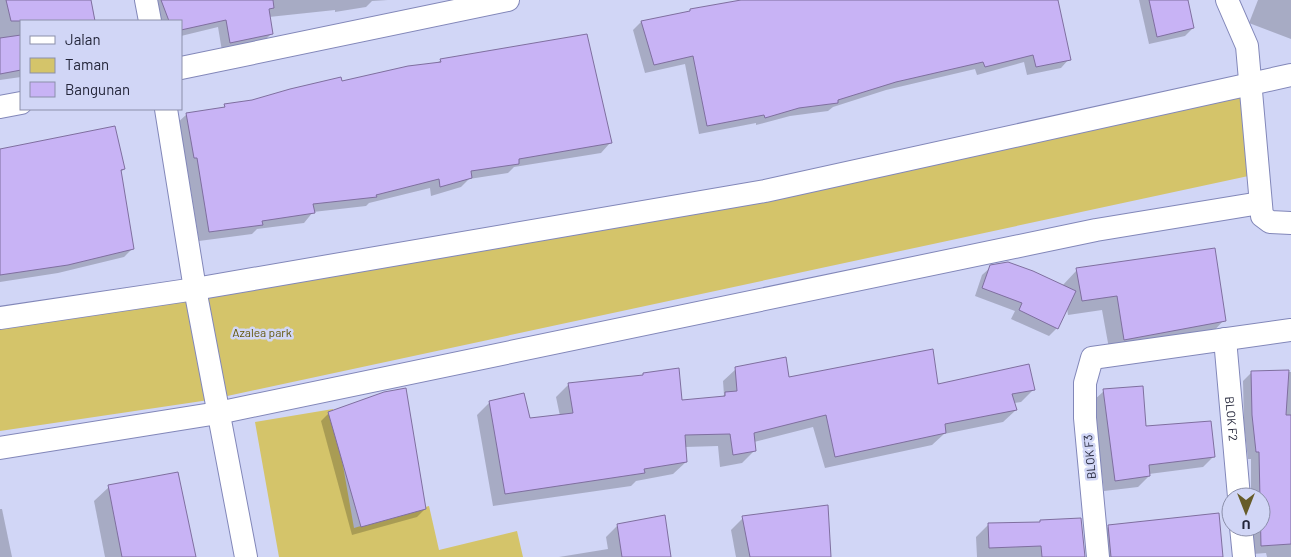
<svg xmlns="http://www.w3.org/2000/svg" width="1291" height="557" font-family="Barlow,sans-serif">
<style>
.green{fill:#d4c46a}
.shadow{fill:#0003}
.building{fill:#c8b3f5;stroke:#7f6f9f}
.lines{fill:none;stroke-linecap:round;stroke-linejoin:round}
.minor-casing{stroke:#8287b9;stroke-width:24}
.minor{stroke:#fff;stroke-width:22}
.labels{text-anchor:middle;dominant-baseline:central;stroke-width:5;stroke-linejoin:round;paint-order:stroke}
.park-label{font-size:12px;fill:#62560a;stroke:#d1d6f6}
.street-label{font-size:12px;fill:#232539;stroke:#d1d6f6}
</style>
<rect width="100%" height="100%" fill="#d1d6f6"/>
<!-- green -->
<g class="green">
<path d="M1245,84L1253,175L209,400L0,431V326L724,190Z"/>
<path d="M333,409L354,528L429,506L439,550L517,531L523,557H279L255,422Z"/>
</g>
<!-- shadow -->
<g class="shadow">
<path d="M0,0H91L95,21H21V77L0,80Z"/>
<path d="M153,0H388L372,1L366,7L335,12V10L269,17L272,33L263,42L222,51L218,27L181,36V21H158Z"/>
<path d="M745,0H1056L1069,59L1061,68L1027,75L1024,62L977,75L975,69L886,90L833,107L828,111L790,116L756,125V123L699,134L685,64L645,73L633,30L641,22Z"/>
<path d="M1139,0H1187L1193,28L1185,36L1149,44Z"/>
<path d="M1258,0H1291V39L1249,23Z"/>
<path d="M441,60L610,143L601,153L514,167L508,173L469,179L461,187L431,196L430,188L369,203L366,206L313,212L304,223L257,229L252,234L199,241L187,167H185L176,124L186,115L222,109L225,106L437,63Z"/>
<path d="M0,151L124,169L120,173L133,248L124,257L58,273L0,282Z"/>
<path d="M991,267L1062,286L1077,270L1224,320L1210,335L1110,354L1102,310L1068,315L1067,308L1057,328L1049,336L1011,319L1015,311L975,296L982,275Z"/>
<path d="M736,369L788,379L1033,390L1021,402L1014,403L1016,410L1003,422L944,434L932,445L825,468L813,427L754,442L755,450L742,463L720,467L718,446L685,447L686,462L673,474L636,481L631,486L493,506L477,415L490,402L529,419L560,416L556,397L569,384L681,401L722,397L724,395L723,381Z"/>
<path d="M1291,372V557H1267L1266,553L1253,554L1251,527H1261V497H1251V459H1248L1244,424L1243,381L1251,373Z"/>
<path d="M1104,391L1145,427L1213,457L1203,467L1149,474V476L1138,487L1104,491L1093,401Z"/>
<path d="M329,413L425,509L417,517L352,535L321,421Z"/>
<path d="M109,487L195,557H105L94,501Z"/>
<path d="M0,509H2L12,557H0Z"/>
<path d="M743,518L828,557H736L731,530Z"/>
<path d="M1041,521L1084,557H977L976,537L989,524L1039,523Z"/>
<path d="M618,525L670,557H559L608,549L606,537Z"/>
<path d="M1109,526L1220,557H1099L1098,537Z"/>
</g>
<!-- building -->
<g class="building">
<path d="M6,0H91L95,21H11Z"/>
<path d="M161,0H273L274,8L269,9L273,34L230,43L226,20L181,30V21H169Z"/>
<path d="M741,0H1058L1071,60L1036,67L1033,55L985,67L983,62L896,82L838,100V103L799,108L765,118L764,115L707,126L693,56L654,65L641,21L690,11V9Z"/>
<path d="M1149,0H1188L1194,28L1157,37Z"/>
<path d="M587,34L612,143L519,159V164L471,171L472,178L440,187L439,179L376,195L377,197L313,204L315,213L262,221L263,225L209,232L197,158H194L186,113L225,107L224,104L252,100L290,89L341,77L342,81L408,66L441,62L440,59Z"/>
<path d="M21,35V70L0,74V38Z"/>
<path d="M115,126L125,169L121,170L134,249L68,265L0,275V149Z"/>
<path d="M1215,248L1226,321L1124,340L1117,296L1082,301L1076,268Z"/>
<path d="M1008,262L1033,271L1076,291L1058,329L1019,310L1022,303L982,288L990,265Z"/>
<path d="M933,349L938,384L1029,364L1035,390L1012,394L1017,410L945,424L946,433L835,457L826,415L754,433L756,451L733,455L730,434L685,435L687,462L644,469L645,473L505,494L489,401L524,393L530,418L573,413L568,383L643,375V373L679,368L682,400L725,396V392L737,391L735,367L786,357L789,377Z"/>
<path d="M1289,370L1286,415H1291V544L1261,546L1259,452H1256L1252,415L1251,371Z"/>
<path d="M1143,386L1146,426L1211,421L1215,457L1149,465L1150,476L1115,481L1103,389Z"/>
<path d="M406,388L426,509L361,527L328,412L384,392Z"/>
<path d="M178,472L196,557H122L108,485Z"/>
<path d="M828,505L831,557H750L742,516Z"/>
<path d="M1219,513L1223,557H1111L1108,525Z"/>
<path d="M665,515L671,557H622L617,524Z"/>
<path d="M1081,518L1085,557H1042L1041,546L989,548L988,523L1040,522V520Z"/>
</g>
<g class="lines">
<defs>
<g id="minor">
<path d="M146,0L150,21"/>
<path d="M1227,0L1247,46L1262,216L1270,222L1291,223"/>
<path d="M181,68L508,0"/>
<path d="M0,107L21,103"/>
<path d="M166,109L195,289L246,557"/>
<path d="M0,318L195,289L765,191L1291,75"/>
<path id="s1" d="M1225,339L1239,497"/>
<path d="M0,448L218,413L1096,230L1260,203"/>
<path d="M1241,527L1244,557"/>
<path d="M1098,557L1085,418V383L1092,358L1291,330"/>
</g>
</defs>
<!-- minor casing -->
<use href="#minor" class="minor-casing"/>
<!-- minor -->
<use href="#minor" class="minor"/>
</g>
<g class="labels">
<!-- park labels -->
<g class="park-label">
<text x="262" y="332">Azalea park</text>
</g>
<!-- street labels -->
<g class="street-label">
<text stroke="none"><textPath href="#s1" startOffset="80">BLOK F2</textPath></text>
<text transform="translate(1089 457) rotate(-95)">BLOK F3</text>
</g>
</g>
<!-- legend -->
<rect x="20" y="20" width="162" height="90" fill="#d1d6f6" stroke="#8b8faa"/>
<rect x="30" y="36" width="25" height="8" fill="#ffffff" stroke="#8b8faa"/>
<text x="65" y="45" font-size="15" fill="#232539">Jalan</text>
<rect x="30" y="58" width="25" height="15" fill="#d4c46a" stroke="#8b8faa"/>
<text x="65" y="70" font-size="15" fill="#232539">Taman</text>
<rect x="30" y="82" width="25" height="15" fill="#c8b3f5" stroke="#8b8faa"/>
<text x="65" y="95" font-size="15" fill="#232539">Bangunan</text>
<!-- north arrow -->
<g transform="translate(1246 512) rotate(180)"><circle r="24" fill="#d1d6f6" stroke="#8b8faa"/>
<path d="M0-4L9 19L0 12L-9 19Z" fill="#665c29"/>
<text y="-8" font-size="14" font-weight="bold" text-anchor="middle" fill="#232539">U</text>
</g>
</svg>
